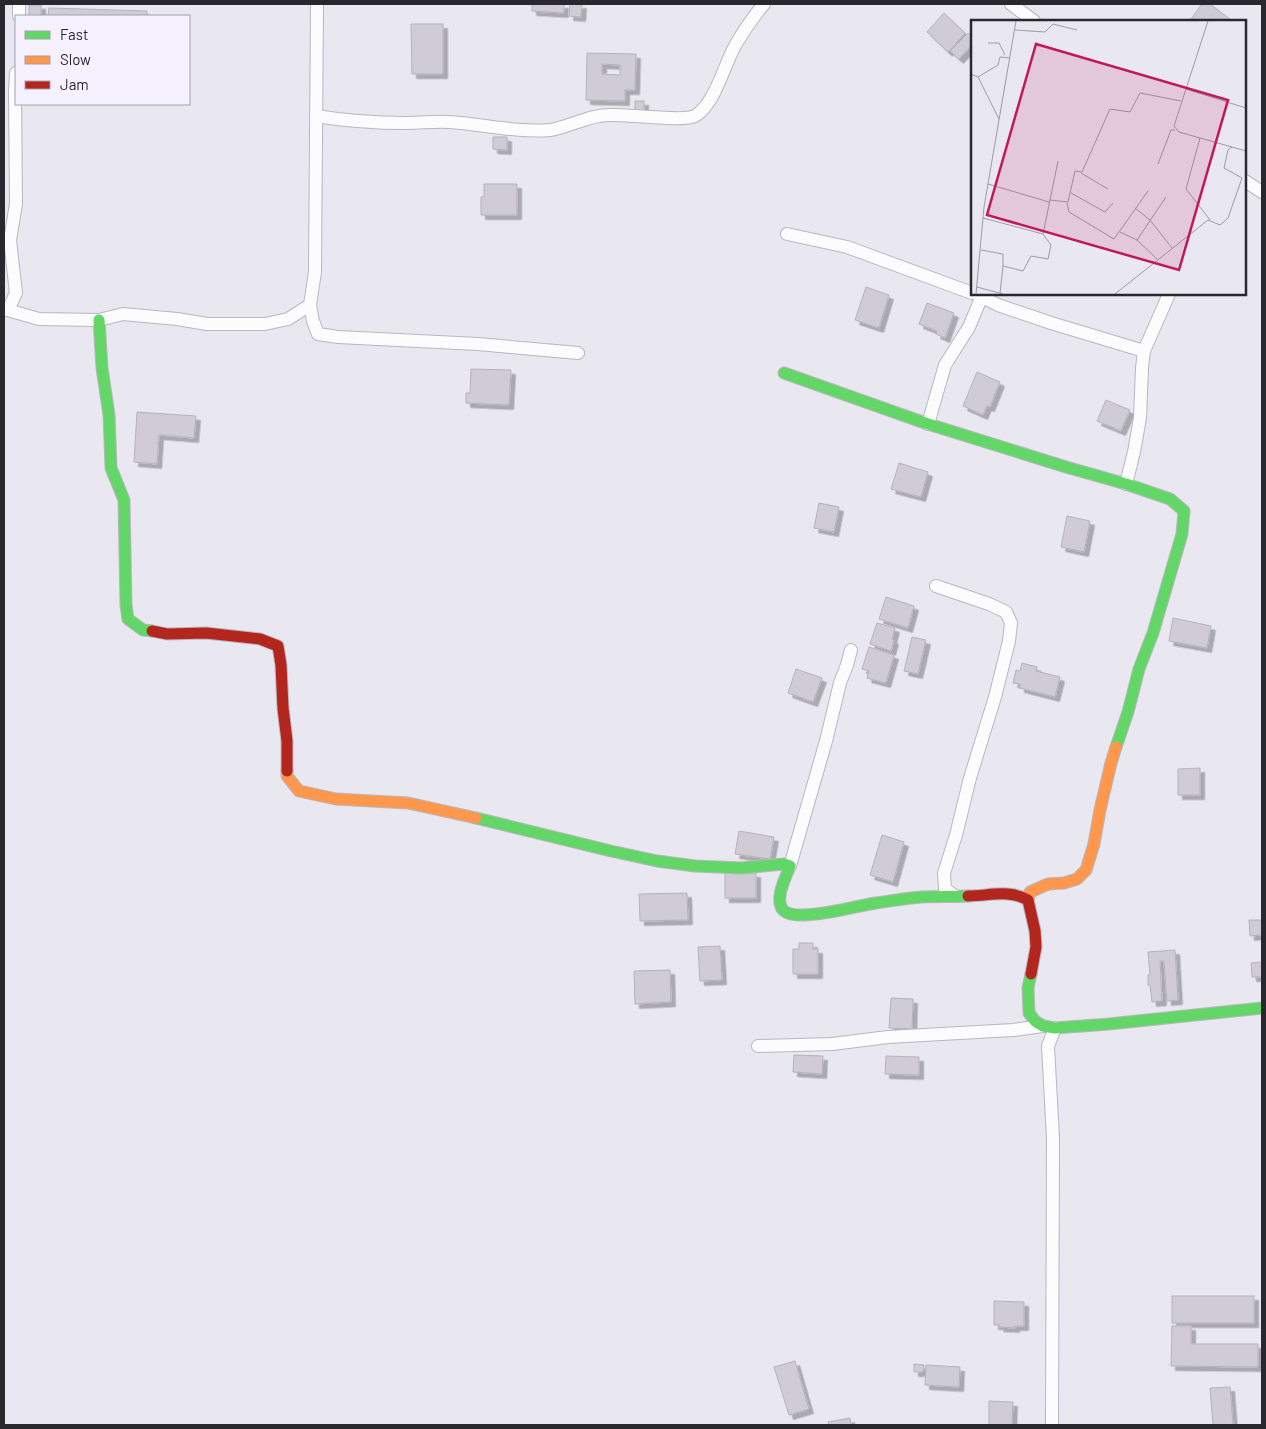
<svg xmlns="http://www.w3.org/2000/svg" width="1266" height="1429" font-family="Barlow,sans-serif">
<style>
.building{fill:#cfccd5;stroke:#b4b2ba;fill-rule:evenodd;filter:url(#shadow)}
.lines{fill:none;stroke-linecap:round;stroke-linejoin:round}
.street-casing{stroke:#b9b7be;stroke-width:14}
.fast-casing{stroke:#b9b7be;stroke-width:13}
.slow-casing{stroke:#b9b7be;stroke-width:13}
.jam-casing{stroke:#b9b7be;stroke-width:13}
.street{stroke:#fcfbfd;stroke-width:12}
.fast{stroke:#63d668;stroke-width:11}
.slow{stroke:#ff974d;stroke-width:11}
.jam{stroke:#b3261e;stroke-width:11}
.inset-road{fill:none;stroke:#9d9ba3;stroke-width:1}
.view{fill:#c2185b;fill-opacity:0.15;stroke:#c2185b;stroke-width:2.5}
.inset-edge{fill:none;stroke:#2a282f;stroke-width:2.5}
</style>
<defs>
<filter id="shadow"><feDropShadow dx="4.5" dy="4.5" stdDeviation="0" flood-color="#0004"/></filter>
</defs>
<rect width="100%" height="100%" fill="#e9e7f0"/>
<!-- building -->
<g class="building">
<path d="M532,4H564V13L532,11Z"/>
<path d="M570,4H582L581,17L569,16Z"/>
<path d="M1202,4H1210L1230,19L1228,21H1193L1191,19Z"/>
<rect x="29" y="5" width="12" height="11"/>
<path d="M49,8L147,11V16H48Z"/>
<path d="M944,13L965,33L948,52L927,32Z"/>
<path d="M411,24H443V74H412Z"/>
<path d="M968,33L972,37V45L959,59L950,51Z"/>
<path d="M587,53L636,54L635,90H625V101L586,100ZM602,64L620,65V75L602,74Z"/>
<rect x="635" y="101" width="9" height="10"/>
<path d="M493,137H507V150L493,149Z"/>
<path d="M484,184H517V215H481V197H484Z"/>
<path d="M866,287L889,295L879,328L855,320Z"/>
<path d="M927,303L954,313L945,338L936,334L937,331L919,324Z"/>
<path d="M471,369L511,370L509,405L466,403V393H470Z"/>
<path d="M977,372L1000,382L990,407L987,406L983,415L963,406Z"/>
<path d="M1106,400L1130,410L1121,431L1097,421Z"/>
<path d="M137,412L196,416L194,438L159,435L157,464L134,462Z"/>
<path d="M899,463L928,472L921,497L891,489Z"/>
<path d="M819,503L839,507L834,532L814,528Z"/>
<path d="M1067,516L1090,521L1084,552L1061,547Z"/>
<path d="M886,597L914,606L908,628L879,619Z"/>
<path d="M1173,618L1211,626L1207,648L1169,641Z"/>
<path d="M877,623L895,628L892,639L894,640L891,651L870,644Z"/>
<path d="M912,637L926,640L918,674L904,671Z"/>
<path d="M869,647L894,655L886,683L867,678L869,671L862,669Z"/>
<path d="M1022,663L1037,667L1036,671L1060,677L1055,697L1020,688V684L1013,683L1016,670L1020,671Z"/>
<path d="M796,669L822,678L813,702L788,693Z"/>
<path d="M1200,768V795H1178V769Z"/>
<path d="M739,831L774,837L770,859L735,854Z"/>
<path d="M882,835L904,842L893,882L870,875Z"/>
<rect x="725" y="873" width="31" height="25"/>
<path d="M687,893L688,920L640,921L639,894Z"/>
<path d="M1249,920H1262V935L1250,936Z"/>
<path d="M799,943H813V949H818V974H793V949H799Z"/>
<path d="M720,946L722,980L700,981L698,947Z"/>
<path d="M1175,950L1178,1000L1167,1001L1164,961H1160L1162,1001L1152,1002L1150,985H1148V975L1150,974L1148,952Z"/>
<path d="M1262,962V977H1252L1251,963Z"/>
<path d="M670,970L671,1002L635,1004L634,971Z"/>
<path d="M891,998L913,999L912,1029L889,1028Z"/>
<path d="M794,1055L823,1056L822,1074L793,1072Z"/>
<path d="M886,1056L919,1057V1075L885,1074Z"/>
<rect x="1172" y="1296" width="82" height="27"/>
<path d="M994,1301L1024,1302V1326H1015V1328L999,1327L1000,1325H994Z"/>
<path d="M1172,1326H1191V1344H1258V1367L1171,1366Z"/>
<path d="M795,1361L809,1409L789,1415L774,1367Z"/>
<path d="M914,1364L924,1365L923,1372H914Z"/>
<path d="M926,1365L960,1367L959,1387L925,1385Z"/>
<path d="M1230,1387L1233,1425H1213L1210,1388Z"/>
<path d="M989,1401L1013,1402L1012,1425H989Z"/>
<path d="M850,1418L851,1425H829L828,1422Z"/>
</g>
<g class="lines">
<defs>
<g id="street">
<path d="M1011,4L1034,21"/>
<path d="M19,16V4"/>
<path d="M316,116C346,121 377,123 407,123C421,123 435,121 449,122C481,124 519,133 550,130C570,127 588,115 609,115C625,114 684,122 695,116C716,103 724,64 736,44C744,30 754,16 764,4"/>
<path d="M1245,181L1262,192"/>
<path d="M787,234L847,247L972,293"/>
<path d="M976,294L998,305L1051,323L1144,351"/>
<path d="M310,305L313,321L318,334L338,337L478,344L578,353"/>
<path d="M4,309L39,319L99,320L123,314L177,319L207,324H265L288,319L310,305L315,272L317,4"/>
<path d="M8,310L16,293L10,240L16,204L15,91L16,73"/>
<path d="M928,424L945,365L969,327L982,296L985,294"/>
<path d="M1126,484L1134,452L1140,418L1142,368L1144,351L1169,294"/>
<path d="M936,586L989,604L1006,612L1011,623L1009,641L995,697L970,778L956,835L944,873L945,889L955,896"/>
<path d="M790,866L826,741L840,683L847,665L851,650"/>
<path d="M758,1046L832,1044L888,1037L1013,1030L1043,1026"/>
<path d="M1052,1425L1053,1138L1048,1046L1055,1028"/>
</g>
<g id="fast">
<path d="M99,320L102,368L109,415L111,468L124,500L126,605L128,619L143,630L152,631"/>
<path d="M784,373L928,424L1066,467L1126,484L1170,499L1184,511L1182,534L1153,633L1139,669L1128,712L1116,747"/>
<path d="M476,818L611,851L657,861L695,866L741,868L784,864L790,866C786,877 774,899 783,910C787,914 795,915 801,915C826,915 851,907 876,903C891,901 907,898 922,897C937,896 953,897 968,896"/>
<path d="M1031,974L1028,988L1029,1013L1035,1021L1043,1026L1055,1028L1109,1024L1262,1008"/>
</g>
<g id="slow">
<path d="M287,771V776L299,791L336,799L408,803L476,818"/>
<path d="M1028,900L1030,892L1048,884L1064,883L1077,879L1086,870L1094,844L1100,810L1111,763L1116,747"/>
</g>
<g id="jam">
<path d="M152,631L167,634L206,633L260,639L278,646L281,665L283,708L287,741V771"/>
<path d="M968,896C989,896 1009,889 1028,900L1035,931L1036,947L1031,974"/>
</g>
</defs>
<!-- street casing -->
<use href="#street" class="street-casing"/>
<!-- fast casing -->
<use href="#fast" class="fast-casing"/>
<!-- slow casing -->
<use href="#slow" class="slow-casing"/>
<!-- jam casing -->
<use href="#jam" class="jam-casing"/>
<!-- street -->
<use href="#street" class="street"/>
<!-- fast -->
<use href="#fast" class="fast"/>
<!-- slow -->
<use href="#slow" class="slow"/>
<!-- jam -->
<use href="#jam" class="jam"/>
</g>
<!-- overview -->
<g transform="translate(971 20)">
<rect width="275" height="275" fill="#e9e7f0"/>
<path class="inset-road" d="M237,1L203,106L208,112L275,131M44,10L74,12L82,4L106,10M17,23H28L34,35M0,54L7,57L28,99M7,57L27,45L29,37L39,38M215,69L275,88M229,118L215,169L239,200M187,144L200,110H204M110,153L137,169M17,164L78,182M100,173L134,192L142,183M79,180L87,141M96,183L98,192L143,219L177,171M164,188L179,200L201,228M12,198L72,214L79,180L97,182L104,151L111,152L139,89L159,92L169,73L210,81M149,212L166,220L186,239M166,220L195,177M10,230L32,234V246M6,267L32,274M29,273L32,246L52,251L60,236L77,239L80,225L72,214M5,274L13,187L45,1M144,274L237,200L249,205L257,198L271,158L253,148L257,130L261,127"/>
<path class="view" d="M65,24L257,80L208,250L16,195Z"/>
<rect width="275" height="275" class="inset-edge"/>
</g>
<!-- border -->
<rect width="1266" height="1429" fill="none" stroke="#2a282f" stroke-width="10"/>
<!-- legend -->
<rect x="15" y="15" width="175" height="90" fill="#f5f1ff" stroke="#a4a1ac"/>
<rect x="25" y="31" width="25" height="8" fill="#63d668" stroke="#a4a1ac"/>
<text x="60" y="40" font-size="15" fill="#2a282f">Fast</text>
<rect x="25" y="56" width="25" height="8" fill="#ff974d" stroke="#a4a1ac"/>
<text x="60" y="65" font-size="15" fill="#2a282f">Slow</text>
<rect x="25" y="81" width="25" height="8" fill="#b3261e" stroke="#a4a1ac"/>
<text x="60" y="90" font-size="15" fill="#2a282f">Jam</text>
</svg>
